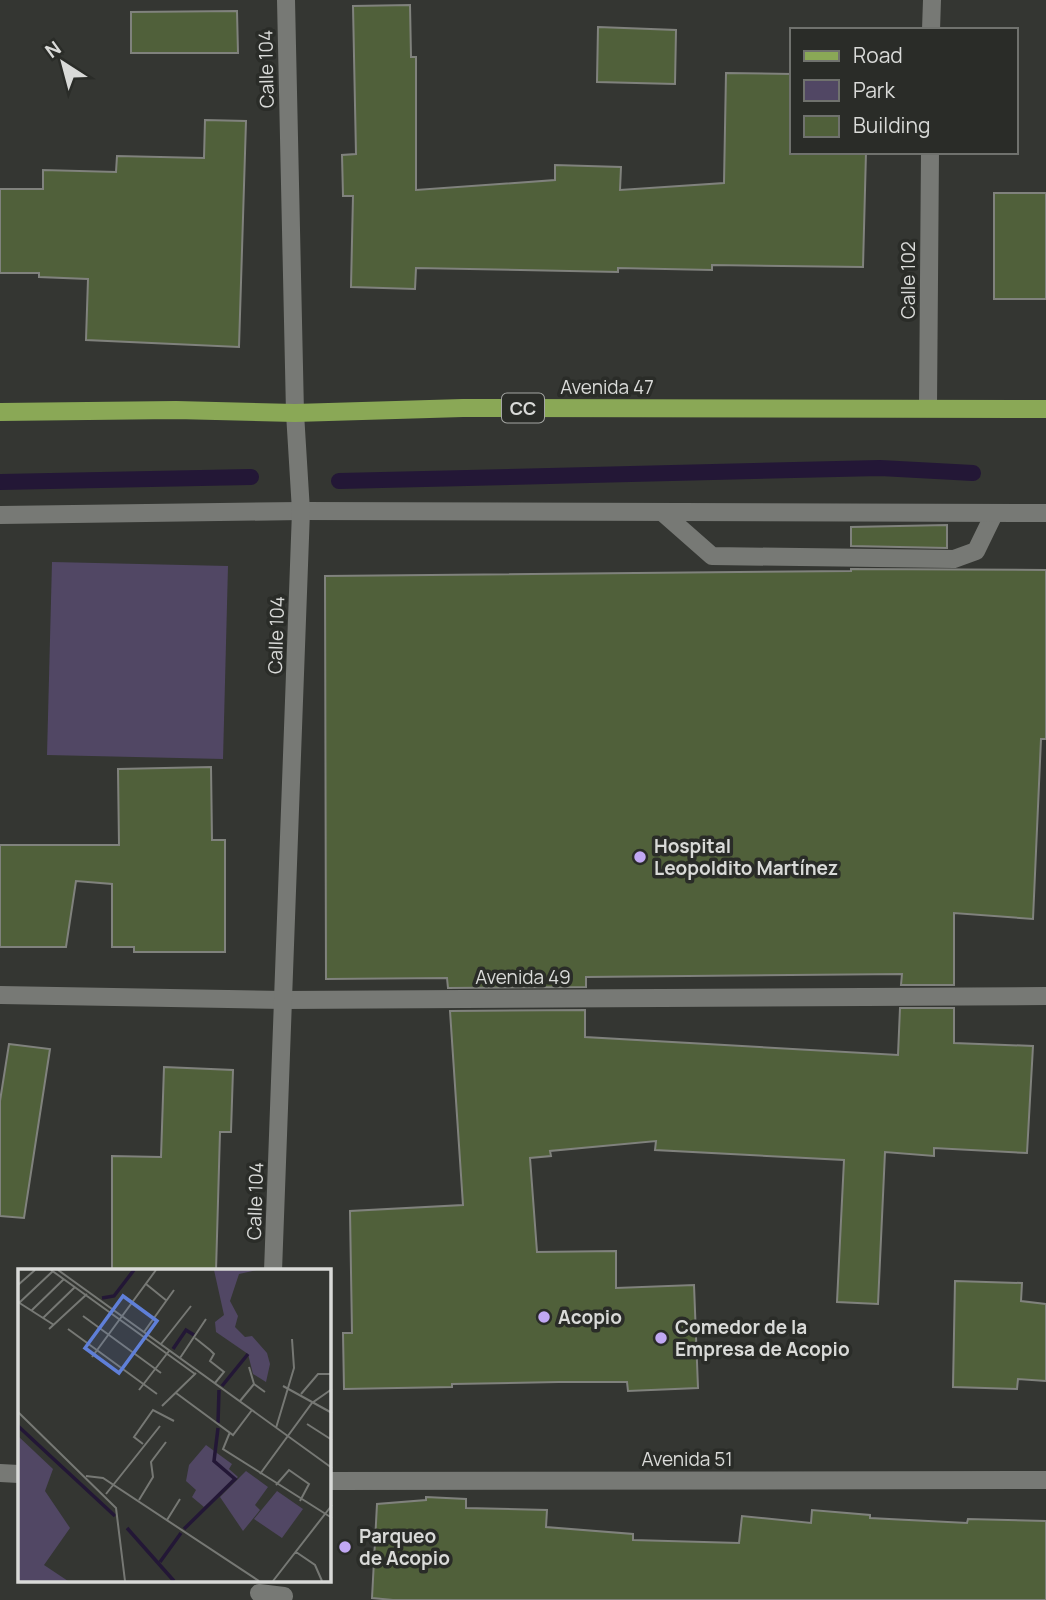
<svg xmlns="http://www.w3.org/2000/svg" width="1046" height="1600" font-family="Manrope,sans-serif">
<style>
.green{fill:#514764}
.lines{fill:none;stroke-linecap:round;stroke-linejoin:round}
.stream{stroke:#231736;stroke-width:16}
.building{fill:#50603a;stroke:#80827d;stroke-width:2}
.minor{stroke:#777975;stroke-width:18}
.major{stroke:#8aa856;stroke-width:18}
.poi-dot{fill:#c1a8f3;stroke:#2a2c28;stroke-width:2.5}
.labels{text-anchor:middle;dominant-baseline:central;stroke-width:7;stroke-linejoin:round;paint-order:stroke}
.shield{fill:#2a2c28;stroke:#a4a6a3;stroke-width:2}
.shield-label{font-size:18px;font-weight:bold;fill:#d9dad8}
.street-label{font-size:19px;fill:#d9dad8;stroke:#2a2c28}
.poi-label{font-size:19px;font-weight:bold;fill:#d9dad8;stroke:#2a2c28;text-anchor:start}
.inset-river{fill:none;stroke:#231736;stroke-width:3.5}
.inset-road{fill:none;stroke:#767874;stroke-width:2}
.view{fill:#5f7fd8;fill-opacity:0.15;stroke:#5f7fd8;stroke-width:3.5}
.inset-edge{fill:none;stroke:#d9dad8;stroke-width:3.5}
</style>
<rect width="100%" height="100%" fill="#343632"/>
<!-- green -->
<path class="green" d="M52,562L228,566L223,759L47,755Z"/>
<g class="lines">
<!-- stream -->
<g class="stream">
<path d="M339,481L880,468L973,473"/>
<path d="M0,482L251,477"/>
</g>
</g>
<!-- building -->
<g class="building">
<path d="M410,5L411,57H416V190L555,180V165L621,167L620,190L724,183L726,73L792,74V152H866L863,267L712,265V270L618,268V272L416,268L415,289L351,287L353,196H343L342,155L356,154L353,6Z"/>
<path d="M237,11L238,53H131V12Z"/>
<path d="M598,27L676,30L675,84L597,82Z"/>
<path d="M205,120L246,121L239,347L86,340L88,279L39,277V273H0V189H43V170L116,172L117,156L204,158Z"/>
<rect x="994" y="193" width="52" height="106"/>
<path d="M947,525V548L851,546V527Z"/>
<path d="M851,569L1046,570V739H1041L1033,919L954,913V985H901L902,974L586,977V987L448,988L447,978L326,979L325,576L851,571Z"/>
<path d="M211,767L212,840H225V952H134V947H112V884L76,881L66,947H0V845H119L118,769Z"/>
<path d="M900,1008H954V1043L1033,1046L1027,1153L934,1148V1156L885,1152L878,1304L837,1302L844,1160L655,1150L656,1141L550,1151L551,1156L530,1158L537,1252L616,1251V1288L694,1285L698,1388L628,1391L627,1382H559L452,1384V1387L344,1389L343,1333H352L350,1211L463,1205L450,1011L585,1010V1037L898,1055Z"/>
<path d="M9,1044L50,1049L24,1218L0,1216V1101Z"/>
<path d="M164,1067L233,1070L231,1132H220L216,1271H112V1156L161,1157Z"/>
<path d="M955,1281L1022,1283L1021,1301L1046,1304V1381L1018,1379L1017,1389L953,1387Z"/>
<path d="M426,1497L466,1499V1508L547,1510L546,1527L633,1534V1540L739,1543L742,1516L811,1523L812,1510L870,1515V1518L967,1523L968,1519L1046,1521V1600H393L372,1598L377,1504L426,1500Z"/>
</g>
<g class="lines">
<!-- minor -->
<g class="minor">
<path d="M931,30L932,0"/>
<path d="M928,408L930,152"/>
<path d="M662,512L712,556L954,559L976,551L994,514"/>
<path d="M0,515L301,511L1046,513"/>
<path d="M0,995L284,1000L1046,996"/>
<path d="M273,1271L301,511L295,413L286,0"/>
<path d="M0,1473L19,1474"/>
<path d="M329,1481L1046,1480"/>
<path d="M259,1593L284,1596"/>
</g>
<!-- major -->
<path class="major" d="M0,412L176,410L295,413L463,408L1046,409"/>
</g>
<!-- markers -->
<g class="poi-dot">
<circle cx="640" cy="857" r="7"/>
<circle cx="544" cy="1317" r="7"/>
<circle cx="661" cy="1338" r="7"/>
<circle cx="345" cy="1547" r="7"/>
</g>
<g class="labels">
<!-- shield labels -->
<rect class="shield" x="502" y="393.5" width="42" height="29" rx="5"/>
<g class="shield-label">
<text x="523" y="408">CC</text>
</g>
<!-- street labels -->
<g class="street-label">
<text transform="translate(266 69) rotate(-91)">Calle 104</text>
<text transform="translate(908 280) rotate(-90)">Calle 102</text>
<text x="607" y="387">Avenida 47</text>
<text transform="translate(276 635) rotate(-88)">Calle 104</text>
<text x="523" y="977">Avenida 49</text>
<text transform="translate(255 1201) rotate(-88)">Calle 104</text>
<text x="687" y="1459">Avenida 51</text>
</g>
<!-- poi labels -->
<g class="poi-label">
<text x="654" y="846">Hospital<tspan x="654" dy="22">Leopoldito Martínez</tspan></text>
<text x="558" y="1317">Acopio</text>
<text x="675" y="1327">Comedor de la<tspan x="675" dy="22">Empresa de Acopio</tspan></text>
<text x="359" y="1536">Parqueo<tspan x="359" dy="22">de Acopio</tspan></text>
</g>
</g>
<!-- overview -->
<g transform="translate(18 1269)">
<rect width="313" height="313" fill="#343632"/>
<path d="M196,1H239L221,5L212,32L220,47L217,58L227,68L234,67L249,84L252,95L248,113L235,105L230,85L198,63L197,53L206,46ZM0,167L35,200L27,222L52,259L26,296L50,312H0ZM188,176L214,195L211,200L220,208L186,238L174,228L178,221L168,212L171,196ZM228,202L250,218L237,236L242,241L225,262L202,228ZM259,222L285,240L264,269L236,250Z" fill="#514764"/>
<path class="inset-river" d="M84,29L96,27L116,1M155,80L168,61L176,66M204,117L230,85M200,154L201,121M0,157L97,247M109,259L156,312M166,260L217,210L196,192L200,159M142,293L163,264"/>
<path class="inset-road" d="M33,1L177,105M40,1L314,199M128,15L149,32M0,16L17,1M0,33L36,56M1,34L35,2M13,42L46,10M65,47L143,104M25,49L57,18M31,60L69,25M50,60L139,125M126,63L156,21M177,69L192,81L196,85L192,92L206,103L197,114M143,75L173,37M74,88L138,1M162,89L188,50M231,98L236,115L247,123M265,117L314,144M121,121L151,82M158,124L215,166L234,141M283,125L300,105H314M222,132L236,115M144,137L178,104M0,143L98,239L107,312M289,155L314,171M258,159L276,99L274,70M212,163L205,180L314,249M125,175L116,168L135,141L156,152M242,205L294,134L314,120M68,207L85,209L241,312M258,216L271,201L291,215L282,232M88,225L142,157M121,231L135,208L133,193L148,173M149,251L162,230M278,283L297,296L304,312M255,312L314,236"/>
<path class="view" d="M105,27L139,52L101,104L67,79Z"/>
<rect width="313" height="313" class="inset-edge"/>
</g>
<!-- legend -->
<rect x="790" y="28" width="228" height="126" fill="#2a2c28" stroke="#70726e" stroke-width="2"/>
<rect x="804" y="51" width="35" height="10" fill="#8aa856" stroke="#70726e" stroke-width="2"/>
<text x="853" y="63" font-size="21" fill="#d9dad8">Road</text>
<rect x="804" y="80" width="35" height="21" fill="#514764" stroke="#70726e" stroke-width="2"/>
<text x="853" y="98" font-size="21" fill="#d9dad8">Park</text>
<rect x="804" y="116" width="35" height="21" fill="#50603a" stroke="#70726e" stroke-width="2"/>
<text x="853" y="133" font-size="21" fill="#d9dad8">Building</text>
<!-- north arrow -->
<g transform="translate(63 63) rotate(324)" stroke="#2a2c28" stroke-width="5" paint-order="stroke">
<path d="M0-5L12 26L0 18L-12 26Z" fill="#d9dad8"/>
<text y="-10" font-size="19" font-weight="bold" text-anchor="middle" fill="#d9dad8">N</text>
</g>
</svg>
